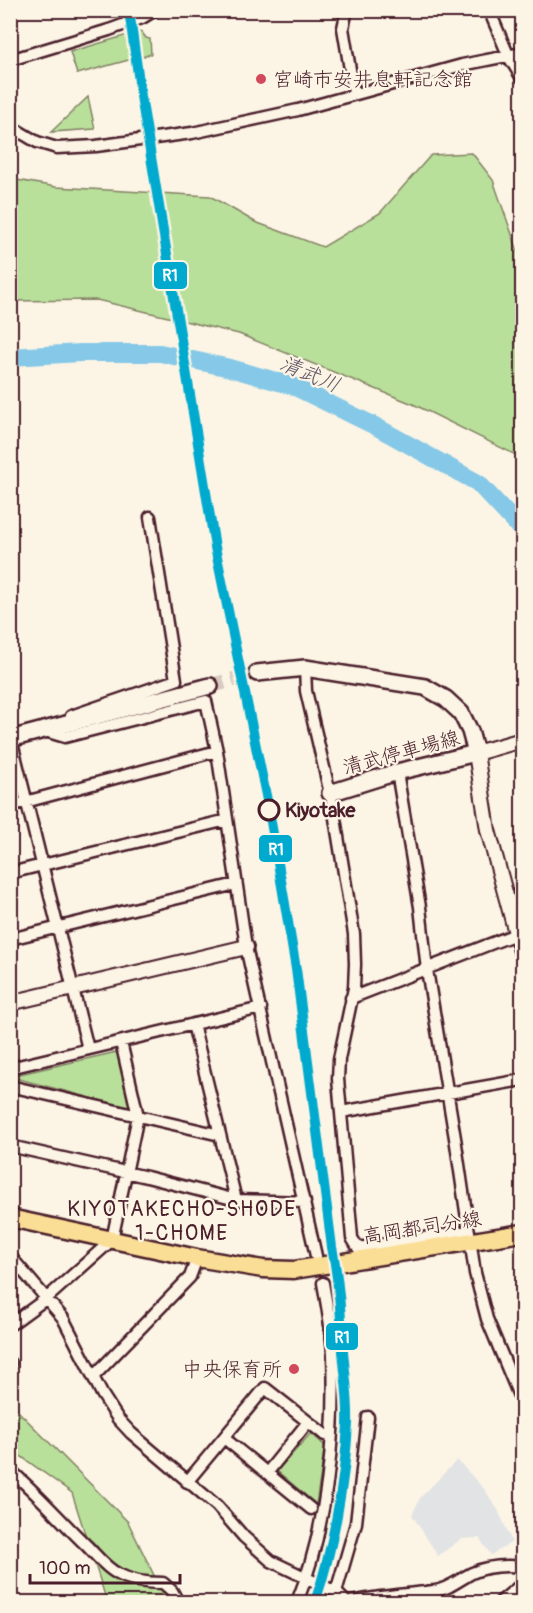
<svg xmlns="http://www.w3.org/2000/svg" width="533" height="1613" font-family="Pangolin,'Klee One',sans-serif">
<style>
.built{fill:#e1e3e5}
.green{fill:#b9e09b;stroke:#828063;stroke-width:1.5}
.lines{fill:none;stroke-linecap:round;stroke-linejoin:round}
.river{stroke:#86c8e7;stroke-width:18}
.secondary-tunnel{stroke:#d8cac0;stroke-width:15;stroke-dasharray:15 8;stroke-linecap:butt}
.minor-casing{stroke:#4a1f2b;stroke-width:15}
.tertiary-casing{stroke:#4a1f2b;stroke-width:18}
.secondary-casing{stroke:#4a1f2b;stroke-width:20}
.primary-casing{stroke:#4a1f2b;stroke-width:21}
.minor{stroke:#fcf5e5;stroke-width:10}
.tertiary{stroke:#fcf5e5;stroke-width:14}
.secondary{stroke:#fcf5e5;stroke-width:15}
.primary{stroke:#fbde96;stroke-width:16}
.rail-1-casing{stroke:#fcf5e5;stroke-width:15}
.rail-1{stroke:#00a9ce;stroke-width:10}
.poi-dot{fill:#d1495b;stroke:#fcf5e5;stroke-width:2}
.stop-dot{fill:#fcf5e5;stroke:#4a1f2b;stroke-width:3}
.labels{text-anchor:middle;stroke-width:4.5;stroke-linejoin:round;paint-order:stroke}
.poi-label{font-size:20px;fill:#4a1f2b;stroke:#fcf5e5;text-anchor:start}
.street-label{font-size:20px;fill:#4a1f2b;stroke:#fcf5e5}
.stop-label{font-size:20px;font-weight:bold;fill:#4a1f2b;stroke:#fcf5e5;text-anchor:start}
.water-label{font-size:21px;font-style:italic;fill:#5c5263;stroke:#fcf5e5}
.neighbourhood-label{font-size:21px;letter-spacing:1.5px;fill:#4a1f2b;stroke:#fcf5e5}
.line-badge{stroke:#fcf5e5;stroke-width:2}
.badge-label{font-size:16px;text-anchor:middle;font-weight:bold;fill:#fff}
</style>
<rect width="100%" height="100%" fill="#fcf5e5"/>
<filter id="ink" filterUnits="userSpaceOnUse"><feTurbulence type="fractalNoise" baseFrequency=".0167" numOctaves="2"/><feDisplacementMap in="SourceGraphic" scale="12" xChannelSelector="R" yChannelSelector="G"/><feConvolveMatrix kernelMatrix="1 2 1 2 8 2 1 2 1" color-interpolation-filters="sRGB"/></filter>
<g filter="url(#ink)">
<path class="built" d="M457,1460L485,1490L498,1510L512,1542L491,1555L479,1538L461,1539L438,1556L412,1515L420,1498Z"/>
<path class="green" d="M141,31L146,38L150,39L151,54L77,74L70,52Z
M88,97L95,129L51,132Z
M472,153L493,180L522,263V458L413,404L239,334L97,300L11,301V179L56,187L210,196L255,222L323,247L380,213L431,155Z
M117,1052L130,1108L11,1077V1076Z
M10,1403L128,1522L167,1602H107L72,1493L11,1449Z
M311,1433L325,1446L316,1504L277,1471Z"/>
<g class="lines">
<path class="river" d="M10,357L81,353H160L230,368L293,386L375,426L478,483L522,530"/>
<path class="secondary-tunnel" d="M210,686L257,673"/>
<g class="minor-casing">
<path id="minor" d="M347,10L343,28L354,93
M489,10L509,57L522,78
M10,60L109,30L142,18L155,10
M10,126L37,142L57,148L96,146L192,133L298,110L462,65L522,53
M305,668L306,691L333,806L354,934L355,964L354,988L339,1059L338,1079L352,1238L358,1248L469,1231
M71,716L176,680L150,517
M45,731L65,737L206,701L217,751L246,947L316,1256
M11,739L88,1049
M397,772L420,907L427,970L456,1144L475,1273L487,1319L522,1403
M10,806L217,751
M10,873L227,820
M10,939L236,884
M351,998L521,932
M193,1024L236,1200
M10,1068L261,1008
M10,1086L220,1135
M341,1112L522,1080
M10,1146L147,1177L236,1200L305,1202
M10,1256L63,1318L102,1394L118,1419L131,1433L217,1506L244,1537L271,1561L336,1592L346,1602
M10,1325L47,1298L112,1240L138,1116L121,1042
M10,1363V1364
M94,1376L190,1277L197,1258
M224,1438L311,1509
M10,1470C37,1493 61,1521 87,1546C96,1555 106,1568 118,1574C131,1581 149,1583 163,1583L172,1591L178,1602
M267,1473L308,1422
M187,1482L265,1388L325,1435
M336,1592L356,1523L368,1417
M297,1602C327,1528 336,1435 333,1355C332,1331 327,1306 323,1283
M351,1602C379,1596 407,1594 435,1591C449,1589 460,1579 472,1573C488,1566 505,1565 522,1567
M500,1602L522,1584"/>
</g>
<g class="tertiary-casing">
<path id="tertiary" d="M522,740L476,753L488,830L522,955
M10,1003L246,947"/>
</g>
<g class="secondary-casing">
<path id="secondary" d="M257,673L305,668L425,687L446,699L461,713L470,731L476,753L397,772L330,793
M10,739L210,686"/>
</g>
<g class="primary-casing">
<path id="primary" d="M10,1218L197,1258L263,1269L294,1270L522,1233"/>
</g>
<use href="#minor" class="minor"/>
<use href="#tertiary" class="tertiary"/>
<use href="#secondary" class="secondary"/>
<use href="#primary" class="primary"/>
<g class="rail-1-casing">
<path id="rail-1" d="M129,10L141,96L215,547L269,810L296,969L332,1247C339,1282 341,1316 343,1351C345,1375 349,1400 348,1424C345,1480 333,1550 315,1602"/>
</g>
<use href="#rail-1" class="rail-1"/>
</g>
</g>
<g class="poi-dot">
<circle cx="261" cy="79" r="6"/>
<circle cx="294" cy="1369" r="6"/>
</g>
<circle class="stop-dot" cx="269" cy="810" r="10"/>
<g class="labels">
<g class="poi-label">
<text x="273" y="86">宮崎市安井息軒記念館</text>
<text x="282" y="1376" text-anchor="end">中央保育所</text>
</g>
<g class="street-label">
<text transform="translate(401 752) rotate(-15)" y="7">清武停車場線</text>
<text transform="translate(422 1227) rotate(-9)" y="7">高岡都司分線</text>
</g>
<g class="stop-label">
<text x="285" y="817">Kiyotake</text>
</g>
<g class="water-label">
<text transform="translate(310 374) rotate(23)" y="7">清武川</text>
</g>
<g class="neighbourhood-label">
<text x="182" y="1216">KIYOTAKECHO-SHODE<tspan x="182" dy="24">1-CHOME</tspan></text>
</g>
</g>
<g class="line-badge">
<rect x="153" y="261" width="35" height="29" rx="6" fill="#00a9ce"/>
<rect x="258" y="834" width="35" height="29" rx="6" fill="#00a9ce"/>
<rect x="325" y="1322" width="34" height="29" rx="6" fill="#00a9ce"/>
</g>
<g class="badge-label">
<text x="170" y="281">R1</text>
<text x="276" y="855">R1</text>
<text x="342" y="1343">R1</text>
</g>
<rect width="533" height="1613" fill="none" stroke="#fcf5e5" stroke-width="36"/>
<rect x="18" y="18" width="497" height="1577" fill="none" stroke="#4a1f2b" stroke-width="2" filter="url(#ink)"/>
<path d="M30 1574v9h150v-9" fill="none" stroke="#4a1f2b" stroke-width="3"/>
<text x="39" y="1574" font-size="18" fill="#4a1f2b" stroke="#fcf5e5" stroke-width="4.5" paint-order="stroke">100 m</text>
</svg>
